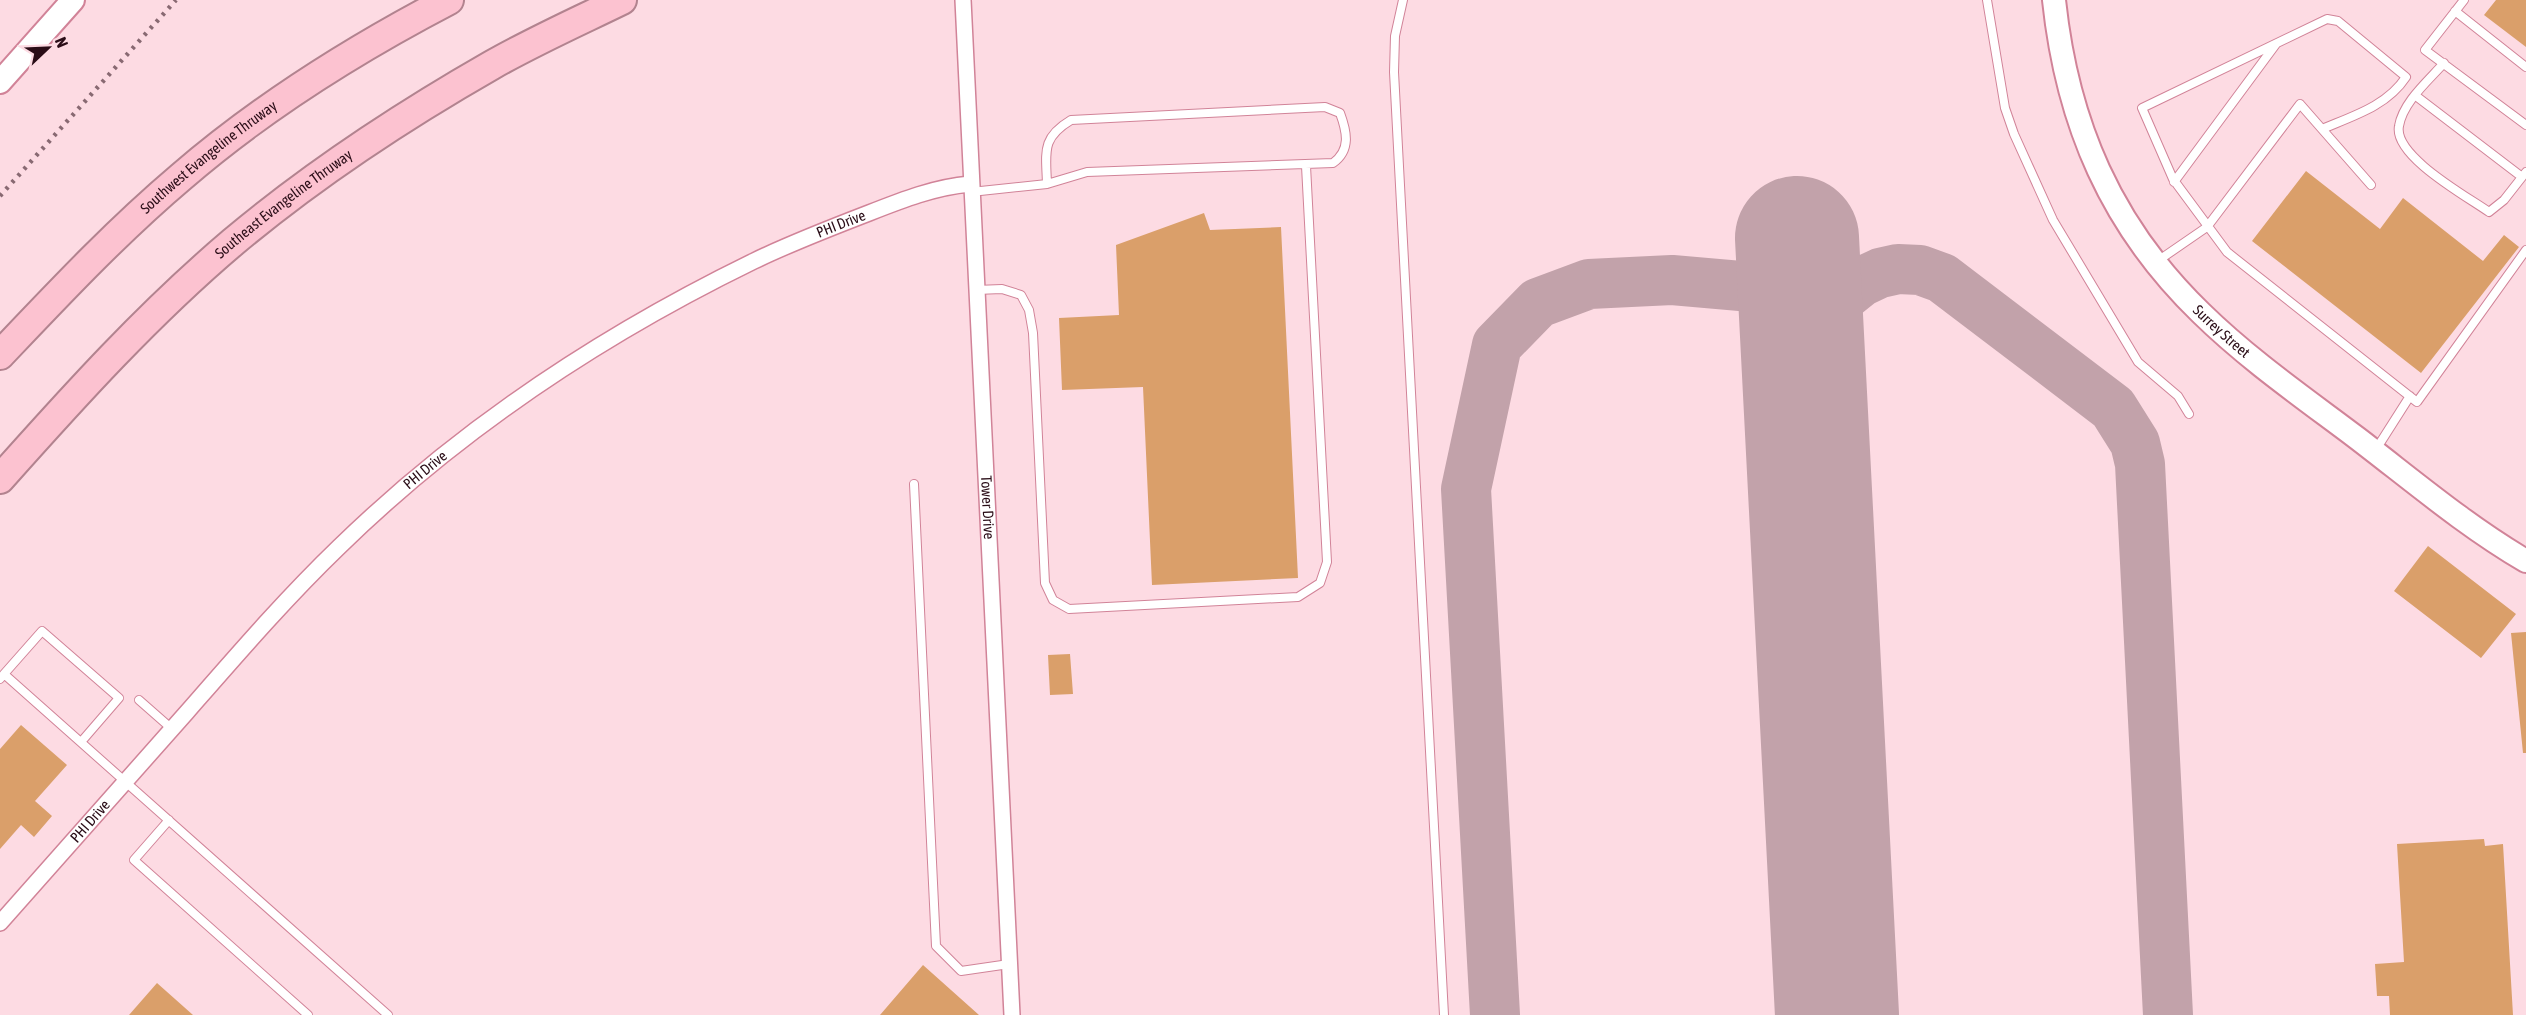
<svg xmlns="http://www.w3.org/2000/svg" width="2526" height="1015" font-family="'Asap Condensed',sans-serif">
<style>
.lines{fill:none;stroke-linecap:round;stroke-linejoin:round}
.taxiway{stroke:#c2a2aa;stroke-width:50}
.runway{stroke:#c2a2aa;stroke-width:124}
.building{fill:#da9f6a}
.lane-casing{stroke:#d18398;stroke-width:10}
.street-casing{stroke:#d18398;stroke-width:18}
.secondary-casing{stroke:#d18398;stroke-width:26}
.highway-casing{stroke:#b2838f;stroke-width:32}
.lane{stroke:#fff;stroke-width:8}
.street{stroke:#fff;stroke-width:15}
.secondary{stroke:#fff;stroke-width:22}
.highway{stroke:#fcc2d0;stroke-width:28}
.rail{stroke:#886972;stroke-width:4.5;stroke-dasharray:3 6;stroke-linecap:butt}
.labels{text-anchor:middle;stroke-width:6;stroke-linejoin:round;paint-order:stroke}
.street-label{font-size:15px;fill:#2a0d17;stroke:#fddbe3}
</style>
<rect width="100%" height="100%" fill="#fddbe3"/>
<g class="lines">
<path class="taxiway" d="M1495,1015L1466,489L1497,345L1538,303L1589,284L1672,280L1752,287L1801,330L1861,282L1880,273L1898,269L1920,270L1942,278L2113,408L2135,443L2140,464L2168,1015"/>
<path class="runway" d="M1797,238L1837,1015"/>
</g>
<path class="building" d="M2496,0H2526V47L2484,15Z
M2306,171L2380,229L2403,198L2483,261L2504,235L2519,247L2421,373L2252,241Z
M1204,213L1210,230L1281,227L1298,578L1152,585L1143,387L1062,390L1059,318L1119,315L1116,245Z
M2428,546L2516,614L2481,658L2394,591Z
M2526,632V753H2523L2511,633Z
M1070,654L1073,694L1050,695L1048,655Z
M21,725L67,765L35,801L52,816L34,837L21,825L0,849V749Z
M2484,839L2485,846L2503,844L2513,1015H2390L2389,996H2377L2375,964L2404,962L2397,844Z
M923,965L979,1015H880Z
M157,983L193,1015H129Z"/>
<g class="lines">
<g class="lane-casing">
<path id="lane" d="M1403,0L1395,36L1394,72L1444,1015
M1987,0L2005,108L2014,134L2053,220L2138,362L2178,396L2189,414
M2464,0L2425,50L2526,125
M2455,11L2526,67
M2444,63C2428,81 2403,102 2399,126C2393,156 2468,197 2489,212L2504,200L2526,172
M2416,96L2522,177
M2322,129C2353,116 2387,106 2406,77L2338,21L2327,19L2142,108L2173,179L2227,252L2417,402L2526,250
M2174,182L2276,44
M971,192L1047,184L1087,172L1333,163C1351,150 1347,132 1340,113L1325,107L1071,120C1041,138 1046,152 1047,184
M2159,260L2207,227L2300,104L2371,185
M976,290L1002,289L1021,295L1029,310L1033,333L1045,583L1053,600L1069,609L1298,597L1320,583L1327,562L1306,166
M2375,451L2410,396
M914,484L936,946L961,971L1009,964
M4,674L42,631L119,698L81,742
M0,679L4,674L388,1015
M139,700L172,729
M169,820L134,860L308,1015"/>
</g>
<g class="street-casing">
<g id="street">
<path id="s1" d="M963,0L1012,1015"/>
<path id="s2" d="M0,923C62,853 124,783 187,712C236,656 285,599 339,547C460,429 602,335 754,261C791,243 830,228 869,213C902,200 935,187 970,184"/>
</g>
</g>
<g class="secondary-casing">
<g id="secondary">
<path id="s3" d="M2054,0C2067,123 2111,226 2201,313C2249,360 2304,398 2357,438C2412,480 2466,526 2526,561"/>
<path d="M0,82L73,0"/>
</g>
</g>
<g class="highway-casing">
<g id="highway">
<path id="s4" d="M0,355C58,294 116,232 181,177C262,107 355,49 449,0"/>
<path id="s5" d="M0,479C74,396 148,314 233,242C313,175 401,117 492,65C534,41 579,21 622,0"/>
</g>
</g>
<use href="#lane" class="lane"/>
<use href="#street" class="street"/>
<use href="#secondary" class="secondary"/>
<use href="#highway" class="highway"/>
<path class="rail" d="M0,196L176,0"/>
</g>
<g class="labels">
<g class="street-label">
<text dy="5" stroke="none"><textPath href="#s4" startOffset="288">Southwest Evangeline Thruway</textPath></text>
<text dy="5" stroke="none"><textPath href="#s5" startOffset="396">Southeast Evangeline Thruway</textPath></text>
<text dy="5" stroke="none"><textPath href="#s2" startOffset="1107">PHI Drive</textPath></text>
<text dy="5" stroke="none"><textPath href="#s3" startOffset="381">Surrey Street</textPath></text>
<text dy="5" stroke="none"><textPath href="#s2" startOffset="622">PHI Drive</textPath></text>
<text dy="5" stroke="none"><textPath href="#s1" startOffset="508">Tower Drive</textPath></text>
<text dy="5" stroke="none"><textPath href="#s2" startOffset="136">PHI Drive</textPath></text>
</g>
</g>
<g transform="translate(48 48) rotate(67)" stroke="#fddbe3" stroke-width="4.5" paint-order="stroke">
<path d="M0-4.5L10 22L0 15L-10 22Z" fill="#2a0d17"/>
<text y="-9" font-size="16" font-weight="bold" text-anchor="middle" fill="#2a0d17">N</text>
</g>
</svg>
